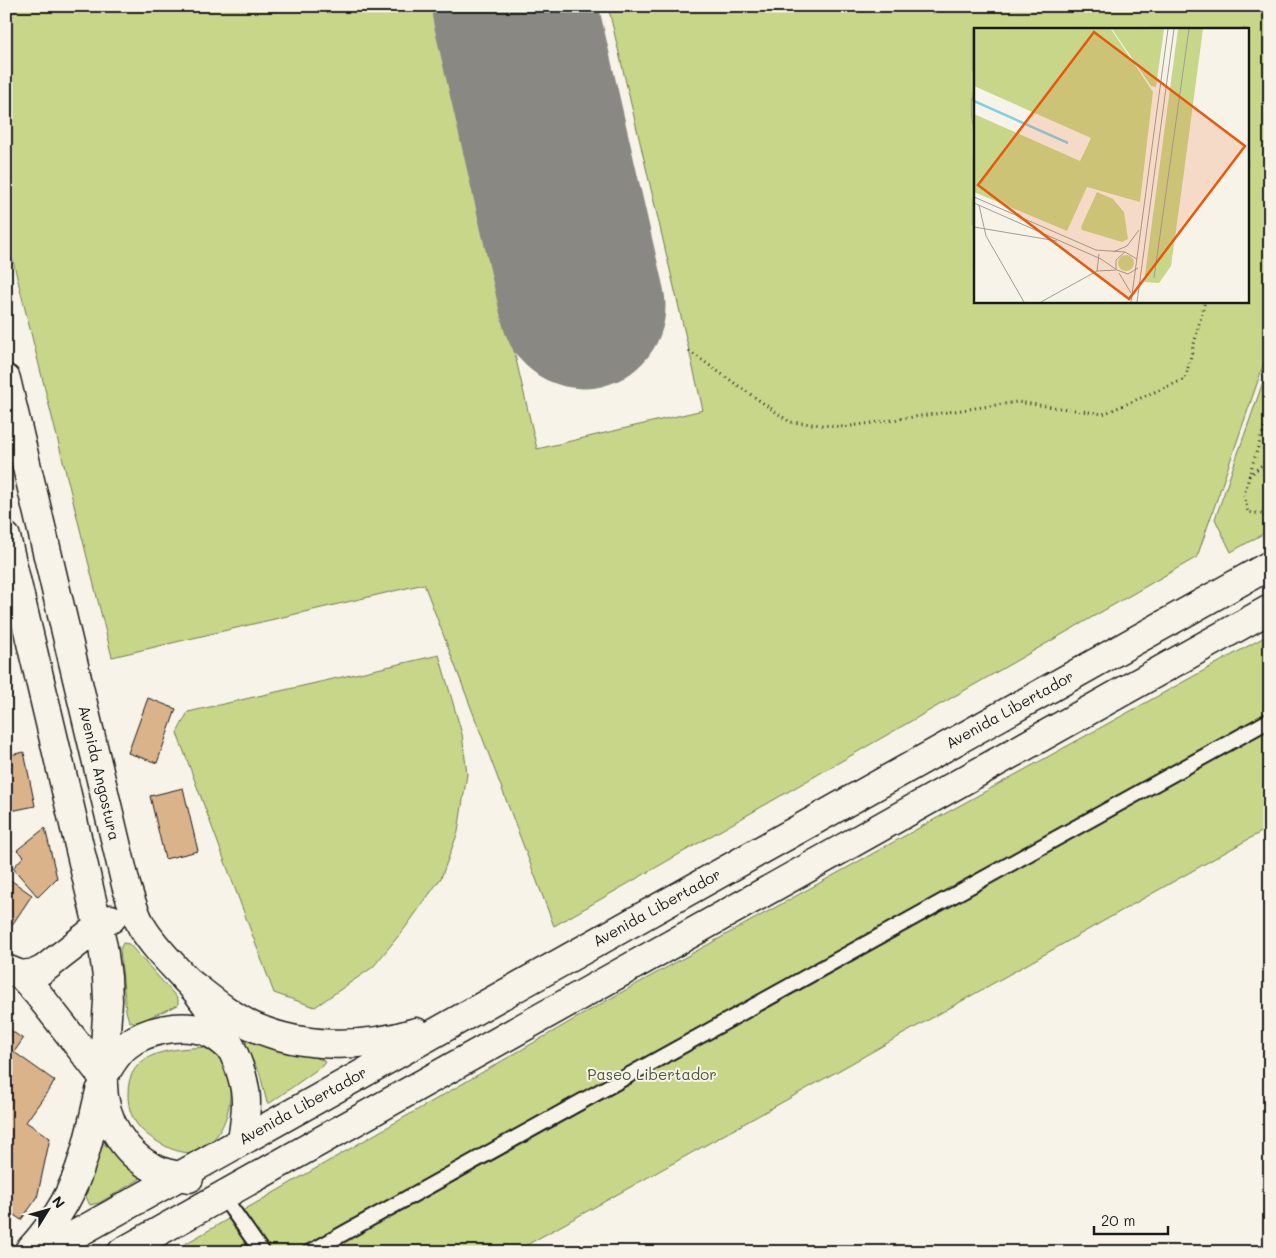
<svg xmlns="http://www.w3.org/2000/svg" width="1276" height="1258" font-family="Mali,sans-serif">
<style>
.green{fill:#c8d68a;stroke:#727953;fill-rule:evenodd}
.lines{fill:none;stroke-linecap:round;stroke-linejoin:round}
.runway{stroke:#8a8882;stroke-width:165}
.building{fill:#dab38b;stroke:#1c1c1c}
.lane-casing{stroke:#1c1c1c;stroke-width:18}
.street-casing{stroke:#1c1c1c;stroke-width:31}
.primary-casing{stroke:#1c1c1c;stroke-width:31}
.path{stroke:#1c1c1c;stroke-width:3;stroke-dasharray:1 4;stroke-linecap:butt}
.lane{stroke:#f7f3e8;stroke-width:14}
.street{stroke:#f7f3e8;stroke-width:28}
.primary{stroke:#f7f3e8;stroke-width:28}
.labels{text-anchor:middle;stroke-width:4;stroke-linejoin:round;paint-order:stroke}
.street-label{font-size:15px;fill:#1c1c1c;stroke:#f7f3e8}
.park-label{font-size:15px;fill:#50543d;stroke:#f7f3e8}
.inset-river{fill:none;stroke:#84d1e2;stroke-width:2.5}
.inset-road{fill:none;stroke:#9f9d96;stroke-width:1}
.view{fill:#e8590c;fill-opacity:0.15;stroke:#e8590c;stroke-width:2.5}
.inset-edge{fill:none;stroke:#1c1c1c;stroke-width:2.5}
</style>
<rect width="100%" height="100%" fill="#f7f3e8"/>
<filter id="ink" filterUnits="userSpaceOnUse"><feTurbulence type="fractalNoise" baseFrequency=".02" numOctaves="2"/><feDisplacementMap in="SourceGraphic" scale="10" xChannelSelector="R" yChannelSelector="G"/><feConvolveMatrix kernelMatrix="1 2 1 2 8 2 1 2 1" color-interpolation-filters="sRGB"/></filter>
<g filter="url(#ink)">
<path class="green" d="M6,6H433L537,449L703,410L608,6H1270V346L1197,557L554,926L424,584L112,657L6,233ZM975,29H1247V301H975Z
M1270,362V530L1231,552L1215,519Z
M1270,634V827L806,1089L514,1252H171L606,1001Z
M439,655L462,734L467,774L458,832L441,878L405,928L373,967L315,1007L274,993L177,733L188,712Z
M123,943L129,944L172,992L178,999V1005L136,1023L129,1021L126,1011L120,949Z
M247,1040L317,1058L323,1060L325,1062L322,1066L270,1103H267L260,1074L245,1046Z
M208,1047C212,1049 218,1051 221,1055C226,1063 229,1075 230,1084C232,1110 222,1144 193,1152C178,1156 152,1140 142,1130C132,1120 128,1108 128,1095C127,1049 174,1049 208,1047Z
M103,1143L140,1175V1179L99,1203L90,1205L86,1197L87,1193L98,1151Z"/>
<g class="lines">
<path class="runway" d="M514,6L583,306"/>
</g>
<path class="building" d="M148,698L176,709L157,763L128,753Z
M24,752L35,806L6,812V756Z
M183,788L198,851L165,859L150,796Z
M45,828L57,878L38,897L13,868L24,856L17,850Z
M6,846L13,850L6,861Z
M9,879L32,895L8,931L6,930V883Z
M6,1027L23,1039L14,1052L55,1081L26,1122L50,1138L37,1198L21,1220L6,1209Z"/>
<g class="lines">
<g class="lane-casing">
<path id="lane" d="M222,1195L262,1252
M310,1252L1270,720"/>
</g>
<g class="street-casing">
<path id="street" d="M6,379L126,885C130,899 135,914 142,927C157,952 179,970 197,992C218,1019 246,1067 246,1102C246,1115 244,1128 242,1140
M6,537L103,947L107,977L108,1001L103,1077
M6,969L21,975L38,994L103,1077
M21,975L36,973L44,969L103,923L111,919
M103,1077C110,1066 116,1054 126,1046C145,1030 181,1023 205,1031C215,1035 223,1041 231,1049"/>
</g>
<g class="primary-casing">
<path id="primary" d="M185,979C207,996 229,1015 254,1027C304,1049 366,1048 416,1032
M103,1077C101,1118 125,1160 166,1173C173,1175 181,1176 189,1178
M28,1252C42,1237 55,1220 65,1202C84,1168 91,1128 100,1091
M44,1252L1270,565
M122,1252L1270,609"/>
</g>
<path class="path" d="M689,351L790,422L844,427L1017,402L1103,414L1185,379L1205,301
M1270,409L1252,466L1244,495L1248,512L1262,514L1270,510
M1249,476L1270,458"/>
<use href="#lane" class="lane"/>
<use href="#street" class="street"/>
<use href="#primary" class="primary"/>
</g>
</g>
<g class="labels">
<g class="street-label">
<text transform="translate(1010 710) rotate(-29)" y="5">Avenida Libertador</text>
<text transform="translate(99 773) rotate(77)" y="5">Avenida Angostura</text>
<text transform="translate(657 908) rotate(-29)" y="5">Avenida Libertador</text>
<text transform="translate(303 1106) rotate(-29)" y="5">Avenida Libertador</text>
</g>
<g class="park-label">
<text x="652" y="1080">Paseo Libertador</text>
</g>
</g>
<g transform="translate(974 28)">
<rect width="275" height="275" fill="#f7f3e8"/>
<path d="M0,1H137L179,64L166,174L113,159L93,203L0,164V86L106,133L117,110L0,58ZM138,1H190L182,59L177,58ZM204,1H229L208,159L197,238L185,255L170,254ZM123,164L139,171L150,184L154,211L148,214L108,202L107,199ZM144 235a8 8 0 1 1 16 0a8 8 0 1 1-16 0Z" fill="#c8d68a"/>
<path class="inset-river" d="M0,73L94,115"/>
<path class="inset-road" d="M0,169L122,222L151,224L163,231M0,175L127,231L143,242M5,177L12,208L50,274M0,199L83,213M139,224L153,218L165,202M142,241V232L151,224M143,242L154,246L164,240M123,243L125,226M145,245L157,265M180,250L215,1M67,274L123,243L142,242M157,274L194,1M163,274L200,1"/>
<path class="view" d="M120,4L271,118L155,271L4,157Z"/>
<rect width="275" height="275" class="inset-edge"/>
</g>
<rect width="1276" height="1258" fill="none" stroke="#f7f3e8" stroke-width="25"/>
<rect x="12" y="12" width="1251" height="1233" fill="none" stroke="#1c1c1c" stroke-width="2" filter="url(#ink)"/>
<g transform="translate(48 1210) rotate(53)" stroke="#f7f3e8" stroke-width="4" paint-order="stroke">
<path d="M0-4L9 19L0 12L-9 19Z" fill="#1c1c1c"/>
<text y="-8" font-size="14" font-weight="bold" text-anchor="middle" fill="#1c1c1c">N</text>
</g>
<path d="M1094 1226v8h74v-8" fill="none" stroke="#1c1c1c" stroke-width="2.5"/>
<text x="1101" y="1226" font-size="15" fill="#1c1c1c" stroke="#f7f3e8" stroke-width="4" paint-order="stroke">20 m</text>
</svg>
